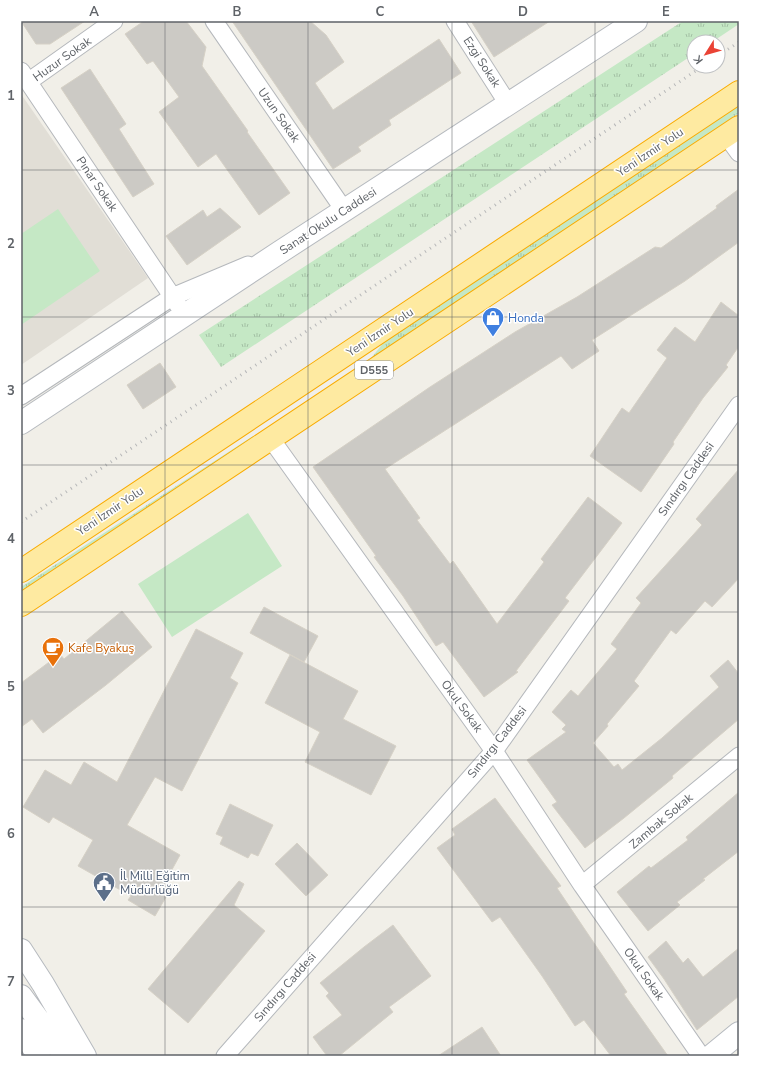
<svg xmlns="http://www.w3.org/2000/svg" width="760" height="1077" font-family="'Nunito Sans',sans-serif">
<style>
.education{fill:#e1ded6}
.grass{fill:url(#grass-tufts)}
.park{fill:#c5e8c5}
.building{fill:#cccac5;stroke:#d6d1c6}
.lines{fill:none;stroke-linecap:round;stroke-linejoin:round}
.minor-casing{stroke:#b5b8bc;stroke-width:19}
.secondary-casing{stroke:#b6babf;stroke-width:24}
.trunk-casing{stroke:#f9ab00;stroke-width:24}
.minor{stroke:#fff;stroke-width:17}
.secondary{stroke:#fff;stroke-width:22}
.trunk{stroke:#feeaa1;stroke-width:22}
.rail{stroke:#b6b7b8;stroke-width:3;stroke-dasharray:1 5;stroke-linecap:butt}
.grid{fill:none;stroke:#5f6368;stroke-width:1;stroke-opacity:0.55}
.labels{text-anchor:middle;stroke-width:3;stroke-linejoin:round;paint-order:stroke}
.shield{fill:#fff;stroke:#8f9295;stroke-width:1}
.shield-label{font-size:11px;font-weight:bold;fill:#5f6368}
.street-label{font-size:12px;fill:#5f6368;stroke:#fff}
.shop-label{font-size:12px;fill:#366cbe;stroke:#fff;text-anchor:start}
.food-label{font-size:12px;fill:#c56008;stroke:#fff;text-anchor:start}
.service-label{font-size:12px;fill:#4e5e75;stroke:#fff;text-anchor:start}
.neatline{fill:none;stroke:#5f6368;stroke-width:1.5}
.grid-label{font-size:13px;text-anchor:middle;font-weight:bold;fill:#5f6368}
</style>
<defs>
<pattern id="grass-tufts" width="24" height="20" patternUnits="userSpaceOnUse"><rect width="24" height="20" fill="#c5e8c5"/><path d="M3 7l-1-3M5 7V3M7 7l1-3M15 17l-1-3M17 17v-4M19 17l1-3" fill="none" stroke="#a3c0a4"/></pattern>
</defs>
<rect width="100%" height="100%" fill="#f1efe8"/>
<path class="education" d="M21,94L148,278L21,365Z"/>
<path class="grass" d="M683,21H739V24L712,42H694V54L221,367L199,335Z
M739,106V113L368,362L384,342Z
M253,436L257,442L21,596V587Z"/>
<path class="park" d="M58,209L100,271L21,325V234Z
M248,513L282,566L172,637L138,584Z"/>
<path class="building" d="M21,21H85L50,44H36Z
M144,21H186L206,47L202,66L248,131L247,132L290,193L259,215L216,154L198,167L159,112L179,97L153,61L147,64L125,34Z
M232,21H310L326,35L344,62L315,83L333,110L439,39L461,73L389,120L391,125L358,147L361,151L333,169Z
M471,21H550L494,57Z
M90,69L126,124L119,129L154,184L133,197L61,88Z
M739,189V242L685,281L592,340L599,351L572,369L561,356L385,469L420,518L417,520L450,564L453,561L497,624L544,562L541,559L588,497L622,523L565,598L569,601L516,671L518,672L484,697L443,642L436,646L403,596L374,557L376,556L313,467L430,387L515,332L577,297L655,247L661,248L717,208L716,206Z
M220,208L241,227L187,265L166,236L203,210L207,217Z
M721,302L739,316V346L726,365L728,367L703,398L673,442L674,444L641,492L590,456L622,408L629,413L667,358L657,350L675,327L695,342Z
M160,363L176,387L143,409L127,385Z
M739,469V578L712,607L705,601L676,634L671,630L634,681L639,686L607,724L608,726L593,743L614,767L618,764L622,770L662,738L719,687L710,676L728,660L739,674V719L672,776L673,778L624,818L585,848L552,805L557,802L527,760L566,732L562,729L566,725L552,712L571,690L578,696L617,649L611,644L641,603L636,598L702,525L696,519Z
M264,607L318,636L304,662L250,633Z
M122,611L152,647L106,685L43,733L32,719L21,727V683L60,654L64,659Z
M196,629L243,653L230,678L238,683L182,791L155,777L127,825L180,855L163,886L170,890L155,916L128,900L131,896L78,866L93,840L53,817L49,823L23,807L45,770L71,785L84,762L117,782Z
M290,655L358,691L343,719L396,746L371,795L305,762L320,732L265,703Z
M739,792V851L703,879L705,880L677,902L680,905L648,931L617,892L649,866L651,868L688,840L686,837Z
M495,798L561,886L557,888L627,992L624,994L668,1056H611L584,1020L575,1026L542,976L500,917L492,922L437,848L455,835L452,829Z
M230,804L273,825L258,856L251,853L248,858L220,844L223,837L216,834Z
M297,843L328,875L306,896L275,864Z
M239,881L244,884L234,905L265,931L188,1023L148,989Z
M393,925L431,976L389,1007L393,1012L339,1056H327L313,1037L342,1015L326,996L329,993L320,983L364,947Z
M666,941L683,963L688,958L703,977L739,948V996L697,1030L664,979L648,957Z
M482,1027L501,1056H438Z"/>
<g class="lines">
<g class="minor-casing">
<path id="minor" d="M214,21L344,210
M455,21L508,104
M21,71L178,305
M28,82L114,21
M726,135L739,153
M21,396L172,297L248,265
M271,439L494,751L582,885L701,1056
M582,885L739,756
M225,1056L494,751L739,405"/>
</g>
<g class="secondary-casing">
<path id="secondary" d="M21,423L280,252L636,21
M21,950L43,984L85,1056
M21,996L65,1056
M21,1030L39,1056
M711,1056L739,1033"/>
</g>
<g class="trunk-casing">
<path id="trunk" d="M21,571L739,92
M21,605L739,127"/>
</g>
<use href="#minor" class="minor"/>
<use href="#secondary" class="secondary"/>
<use href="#trunk" class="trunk"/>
<path class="rail" d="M718,56L739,42
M21,522L703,66"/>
</g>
<path class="grid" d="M165,21V1056M308,21V1056M452,21V1056M595,21V1056M21,170H739M21,317H739M21,465H739M21,612H739M21,760H739M21,907H739"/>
<defs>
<g id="shop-pin" transform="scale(1.15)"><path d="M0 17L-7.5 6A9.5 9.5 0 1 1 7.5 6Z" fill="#3f7fe0" stroke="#fff"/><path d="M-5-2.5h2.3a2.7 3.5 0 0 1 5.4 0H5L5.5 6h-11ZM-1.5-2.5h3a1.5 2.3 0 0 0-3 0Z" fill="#fff"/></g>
<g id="cafe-pin" transform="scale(1.15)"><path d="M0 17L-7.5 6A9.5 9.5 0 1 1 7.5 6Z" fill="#e8710a" stroke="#fff"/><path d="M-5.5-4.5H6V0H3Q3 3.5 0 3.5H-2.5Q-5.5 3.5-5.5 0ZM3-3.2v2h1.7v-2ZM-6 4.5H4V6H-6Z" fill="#fff"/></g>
<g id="civic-pin" transform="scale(1.15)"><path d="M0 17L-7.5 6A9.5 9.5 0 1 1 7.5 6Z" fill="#5c6f8a" stroke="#fff"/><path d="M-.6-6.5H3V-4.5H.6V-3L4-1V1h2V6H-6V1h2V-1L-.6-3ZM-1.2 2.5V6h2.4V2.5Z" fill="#fff"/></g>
</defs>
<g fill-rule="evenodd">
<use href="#shop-pin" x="493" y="318"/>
<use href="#cafe-pin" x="53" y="648"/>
<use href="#civic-pin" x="104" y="883"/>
</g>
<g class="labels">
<rect class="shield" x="355" y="361" width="38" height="18" rx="3"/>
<g class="shield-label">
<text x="374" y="374">D555</text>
</g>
<g class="street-label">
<text transform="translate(62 59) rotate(-35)" y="4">Huzur Sokak</text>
<text transform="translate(482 62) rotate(57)" y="4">Ezgi Sokak</text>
<text transform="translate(279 115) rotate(55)" y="4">Uzun Sokak</text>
<text transform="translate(650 152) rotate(-34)" y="4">Yeni İzmir Yolu</text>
<text transform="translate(97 184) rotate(56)" y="4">Pınar Sokak</text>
<text transform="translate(328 221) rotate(-33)" y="4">Sanat Okulu Caddesi</text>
<text transform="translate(380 332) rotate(-34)" y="4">Yeni İzmir Yolu</text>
<text transform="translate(686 479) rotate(-55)" y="4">Sındırgı Caddesi</text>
<text transform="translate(110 511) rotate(-34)" y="4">Yeni İzmir Yolu</text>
<text transform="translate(462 706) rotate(54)" y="4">Okul Sokak</text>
<text transform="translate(497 742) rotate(-52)" y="4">Sındırgı Caddesi</text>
<text transform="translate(661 821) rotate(-40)" y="4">Zambak Sokak</text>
<text transform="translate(644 974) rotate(55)" y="4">Okul Sokak</text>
<text transform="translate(285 987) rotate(-49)" y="4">Sındırgı Caddesi</text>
</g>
<g class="shop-label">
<text x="508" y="322">Honda</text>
</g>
<g class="food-label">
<text x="68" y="652">Kafe Byakuş</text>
</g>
<g class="service-label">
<text x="120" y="880">İl Milli Eğitim<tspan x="120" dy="14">Müdürlüğü</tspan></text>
</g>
</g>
<rect width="760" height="1077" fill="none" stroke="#ffffff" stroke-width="44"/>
<g transform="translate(706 54) rotate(233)"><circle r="19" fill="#ffffff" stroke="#bfc1c3"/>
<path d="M0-3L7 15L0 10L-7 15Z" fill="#ea4335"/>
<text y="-6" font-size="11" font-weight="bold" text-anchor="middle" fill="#5f6368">K</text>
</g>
<rect x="22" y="22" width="716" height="1033" class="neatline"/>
<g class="grid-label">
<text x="94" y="16">A</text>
<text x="237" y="16">B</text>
<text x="380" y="16">C</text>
<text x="523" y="16">D</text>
<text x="666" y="16">E</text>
<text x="11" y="100">1</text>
<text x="11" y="248">2</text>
<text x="11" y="395">3</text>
<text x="11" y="543">4</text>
<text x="11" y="691">5</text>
<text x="11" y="838">6</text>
<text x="11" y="986">7</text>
</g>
</svg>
